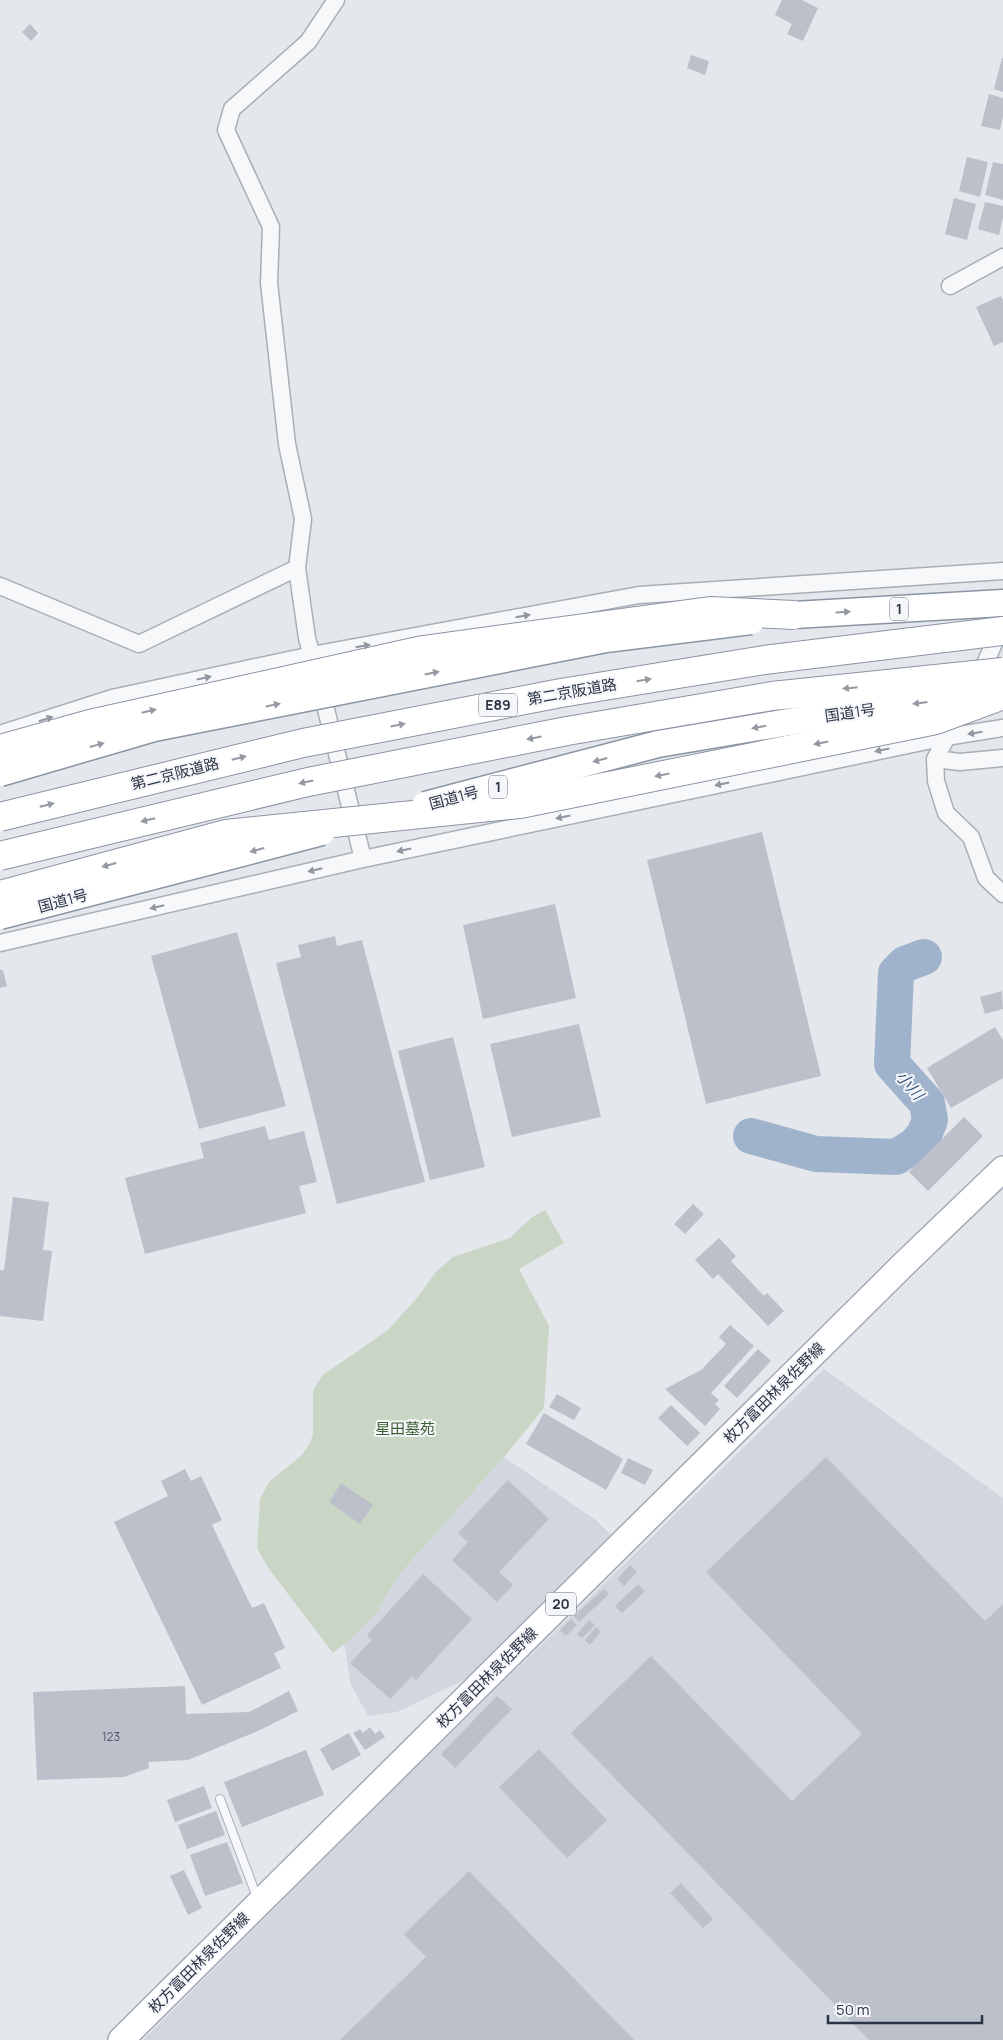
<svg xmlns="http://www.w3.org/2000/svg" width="1003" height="2040" font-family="Manrope,'Noto Sans JP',sans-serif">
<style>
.built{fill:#d2d6de}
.green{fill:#c9d6c5}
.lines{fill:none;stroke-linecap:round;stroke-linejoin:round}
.river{stroke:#9fb4cc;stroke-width:36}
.building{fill:#bbc0ca}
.service-casing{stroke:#a9aeb7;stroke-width:10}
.minor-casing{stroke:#a9aeb7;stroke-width:19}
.primary-casing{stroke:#a3abb8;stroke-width:28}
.trunk-casing{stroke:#8b94a3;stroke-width:29}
.service{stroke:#f7f8fa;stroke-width:8}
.minor{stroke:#f7f8fa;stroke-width:16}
.primary{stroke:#fff;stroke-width:25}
.trunk{stroke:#fff;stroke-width:26}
.trunk-bridge-casing{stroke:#8b94a3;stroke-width:29;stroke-linecap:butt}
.motorway-bridge-casing{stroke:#8b94a3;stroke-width:30;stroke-linecap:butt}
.trunk-bridge{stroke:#fff;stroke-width:26}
.motorway-bridge{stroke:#fff;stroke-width:28}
.oneway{fill:#959aa2}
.oneway2{fill:#9196a0}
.labels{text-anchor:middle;stroke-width:4;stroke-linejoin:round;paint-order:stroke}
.number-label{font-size:12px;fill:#4f5766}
.shield{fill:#f4f6f9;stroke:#676e7b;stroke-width:1}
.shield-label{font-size:14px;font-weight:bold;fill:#2b3445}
.street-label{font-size:15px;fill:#2b3445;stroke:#f4f6f9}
.park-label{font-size:15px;fill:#3f6138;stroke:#f4f6f9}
.water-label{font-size:16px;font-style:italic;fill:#34527a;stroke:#f4f6f9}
</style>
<rect width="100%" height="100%" fill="#e4e7ec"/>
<path class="built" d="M824,1369L1003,1498V2040H143L404,1779Z
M504,1457L596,1520L611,1535L468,1678L397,1712L368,1716L351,1685L344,1643L367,1624L378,1611L396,1578Z"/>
<path class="green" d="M545,1210L564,1243L519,1269L549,1326L544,1408L504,1457L396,1578L378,1611L367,1624L333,1653L269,1569L257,1548L260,1499L269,1482L302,1455L310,1443L313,1434V1390L323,1375L388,1330L417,1298L436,1272L453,1257L510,1238L532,1217Z"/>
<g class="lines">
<path class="river" d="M751,1136L816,1154L896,1157L914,1146L924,1135L930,1120L927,1103L892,1064L896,973L905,964L924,957"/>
</g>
<path class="building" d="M782,0H802L818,8L803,41L787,34L792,24L775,15Z
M30,24L38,33L31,41L22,32Z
M691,55L709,61L705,75L687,68Z
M1002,58H1003V92L994,89Z
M989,94L1003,98V116L1000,130L981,126Z
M967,157L988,162L980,197L959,191Z
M993,162L1003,164V200L985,195Z
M954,198L976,204L967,240L945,234Z
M985,202L1003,206V217L999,235L978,229Z
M1001,296L1003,300V342L994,346L976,307Z
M762,832L821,1076L706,1104L647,860Z
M555,904L576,998L483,1019L463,925Z
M237,932L286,1106L199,1129L151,956Z
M335,936L337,946L362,940L425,1182L337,1204L276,963L301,957L298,945Z
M0,970H3L7,986L0,988Z
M1002,991L1003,1009L985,1014L980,997Z
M579,1024L601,1117L512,1137L490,1044Z
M995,1027L1003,1040V1078L951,1108L927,1068Z
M453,1037L485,1167L430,1180L398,1051Z
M964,1117L983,1136L928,1191L909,1172Z
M265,1126L269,1140L304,1131L317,1182L299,1186L306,1213L145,1254L125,1178L204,1158L200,1143Z
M13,1197L49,1202L43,1250L52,1251L43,1321L0,1316V1270H4Z
M693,1204L704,1214L685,1234L674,1224Z
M719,1238L736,1256L731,1261L764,1296L767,1293L784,1311L768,1326L718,1274L713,1279L695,1260Z
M730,1325L754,1346L711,1393L719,1400L715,1404L720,1409L705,1426L665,1389L701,1370L726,1344L719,1337Z
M758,1349L771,1361L737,1398L724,1386Z
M557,1394L581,1408L574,1420L549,1407Z
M671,1405L700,1433L687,1446L658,1418Z
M544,1413L623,1459L606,1490L526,1444Z
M826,1457L985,1621L1003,1604V2040H869L571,1733L651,1656L792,1801L862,1734L706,1572Z
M628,1458L653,1470L645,1485L621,1473Z
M185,1469L191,1481L201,1476L222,1520L212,1525L252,1608L264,1603L285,1648L274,1653L281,1668L202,1705L114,1522L168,1496L161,1481Z
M508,1480L549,1519L499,1572L513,1585L497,1602L452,1560L468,1542L458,1533Z
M341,1483L373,1505L360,1524L329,1502Z
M630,1565L637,1572L624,1586L617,1579Z
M423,1574L472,1619L416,1680L412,1676L390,1699L350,1663L372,1640L367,1635Z
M638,1584L645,1591L622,1613L615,1606Z
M604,1589L609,1594L579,1622L574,1616Z
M571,1619L577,1625L566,1636L560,1630Z
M589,1620L595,1625L582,1638L577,1634Z
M596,1627L601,1631L590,1645L585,1640Z
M185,1686L186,1714L249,1712L289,1691L298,1711L258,1731L188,1760L148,1762L149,1768L124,1777L37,1780L33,1692Z
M497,1696L512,1709L455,1768L441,1754Z
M370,1727L375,1734L380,1730L385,1737L365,1750L353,1733L360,1729L363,1733Z
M349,1733L361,1755L332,1771L320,1749Z
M539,1749L607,1820L567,1858L499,1787Z
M306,1750L324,1795L242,1827L224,1782Z
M204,1786L212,1808L175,1822L167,1800Z
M216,1811L225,1835L187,1849L178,1825Z
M227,1842L243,1883L205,1896L190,1855Z
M184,1870L202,1908L188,1915L170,1876Z
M469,1871L634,2040H340L426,1957L404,1934Z
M681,1883L713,1919L703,1928L670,1893Z"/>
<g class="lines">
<g class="service-casing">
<path id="service" d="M220,1799L258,1900"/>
</g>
<g class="minor-casing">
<path id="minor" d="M336,0L308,42L232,109L226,130L271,227L269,283L287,444L303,519L297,568L307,638L320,685L363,859
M950,286L1003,257
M0,586L139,644L297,568
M978,680L1001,627
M951,730L935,759L936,781L946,813L971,837L986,878L1003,894
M0,734L112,698L312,655L639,595L1003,571
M935,759L960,762L1003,758
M0,943L363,859L946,737L1003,728"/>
</g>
<g class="primary-casing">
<path id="primary" d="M121,2040L905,1263L1003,1169"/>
</g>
<g class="trunk-casing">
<path id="trunk" d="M794,615L1003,603"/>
</g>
<use href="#service" class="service"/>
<use href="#minor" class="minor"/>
<use href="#primary" class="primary"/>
<use href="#trunk" class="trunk"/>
<g class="trunk-bridge-casing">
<path id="trunk-bridge" d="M0,773L154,728L606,639L751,621
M425,805L658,744L854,711L987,695
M0,916L322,832"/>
</g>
<g class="motorway-bridge-casing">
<path id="motorway-bridge" d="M0,749L90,724L423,650L710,611L794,615
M0,817L303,743L561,693L764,660L1003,631
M0,856L308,782L567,731L772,696L1003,672
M0,895L226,834L520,804L936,720L1003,695"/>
</g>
<use href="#trunk-bridge" class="trunk-bridge"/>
<use href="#motorway-bridge" class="motorway-bridge"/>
</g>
<defs><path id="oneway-solid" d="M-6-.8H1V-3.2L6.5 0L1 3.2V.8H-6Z" transform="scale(1.25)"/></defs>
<g class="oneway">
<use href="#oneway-solid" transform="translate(843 612) rotate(-3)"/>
<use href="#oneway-solid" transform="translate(432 673) rotate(-11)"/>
<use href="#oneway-solid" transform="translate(644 680) rotate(-9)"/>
<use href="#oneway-solid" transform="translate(850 688) rotate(174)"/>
<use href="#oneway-solid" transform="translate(920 703) rotate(173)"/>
<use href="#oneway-solid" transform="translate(273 705) rotate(-11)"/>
<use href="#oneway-solid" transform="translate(149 711) rotate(-13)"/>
<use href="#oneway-solid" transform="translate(398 725) rotate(-11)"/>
<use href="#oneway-solid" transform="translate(759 727) rotate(170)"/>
<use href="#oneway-solid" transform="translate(534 738) rotate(169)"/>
<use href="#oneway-solid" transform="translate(821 743) rotate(169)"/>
<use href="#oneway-solid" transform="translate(97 745) rotate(-16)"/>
<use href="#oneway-solid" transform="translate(239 758) rotate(-14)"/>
<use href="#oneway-solid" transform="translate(600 760) rotate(165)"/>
<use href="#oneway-solid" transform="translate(662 775) rotate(169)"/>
<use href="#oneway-solid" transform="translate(306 782) rotate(168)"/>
<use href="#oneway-solid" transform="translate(47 805) rotate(-14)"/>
<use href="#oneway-solid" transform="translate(148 820) rotate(167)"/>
<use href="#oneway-solid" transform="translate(257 850) rotate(165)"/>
<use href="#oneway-solid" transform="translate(109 865) rotate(165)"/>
</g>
<g class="oneway2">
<use href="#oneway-solid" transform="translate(523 616) rotate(-10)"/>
<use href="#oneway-solid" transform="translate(363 646) rotate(-10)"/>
<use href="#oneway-solid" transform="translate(204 678) rotate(-12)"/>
<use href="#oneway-solid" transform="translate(46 719) rotate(-18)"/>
<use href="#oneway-solid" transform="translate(975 733) rotate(171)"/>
<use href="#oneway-solid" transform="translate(882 750) rotate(168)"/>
<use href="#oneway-solid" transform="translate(722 784) rotate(168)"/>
<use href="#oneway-solid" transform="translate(563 817) rotate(168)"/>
<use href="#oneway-solid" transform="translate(404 850) rotate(168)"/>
<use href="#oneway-solid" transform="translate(315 870) rotate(167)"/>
<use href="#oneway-solid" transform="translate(157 907) rotate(167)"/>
</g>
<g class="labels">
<g class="number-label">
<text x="111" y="1741">123</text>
</g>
<g class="shield">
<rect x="890" y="597.5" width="18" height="23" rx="4"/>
<rect x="479" y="693.5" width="38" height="23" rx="4"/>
<rect x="489" y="775.5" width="18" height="23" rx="4"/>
<rect x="546" y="1592.5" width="30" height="23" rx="4"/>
</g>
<g class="shield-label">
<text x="899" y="614">1</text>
<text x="498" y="710">E89</text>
<text x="498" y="792">1</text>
<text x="561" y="1609">20</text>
</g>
<g class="street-label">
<text transform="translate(572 692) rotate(-10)" y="5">第二京阪道路</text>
<text transform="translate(850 713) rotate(-8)" y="5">国道1号</text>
<text transform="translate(175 774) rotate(-14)" y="5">第二京阪道路</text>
<text transform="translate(454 798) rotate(-15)" y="5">国道1号</text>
<text transform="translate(63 901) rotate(-15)" y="5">国道1号</text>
<text transform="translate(774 1393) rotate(-45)" y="5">枚方富田林泉佐野線</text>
<text transform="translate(487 1678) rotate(-45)" y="5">枚方富田林泉佐野線</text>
<text transform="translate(199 1963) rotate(-45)" y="5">枚方富田林泉佐野線</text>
</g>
<g class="park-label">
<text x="405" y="1434">星田墓苑</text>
</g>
<g class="water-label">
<text transform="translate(910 1085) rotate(49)" y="6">小川</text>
</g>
</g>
<path d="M828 2015v8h154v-8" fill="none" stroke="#2b3445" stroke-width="2.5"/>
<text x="836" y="2015" font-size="15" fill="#2b3445" stroke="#f4f6f9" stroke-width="4" paint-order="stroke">50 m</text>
</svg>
